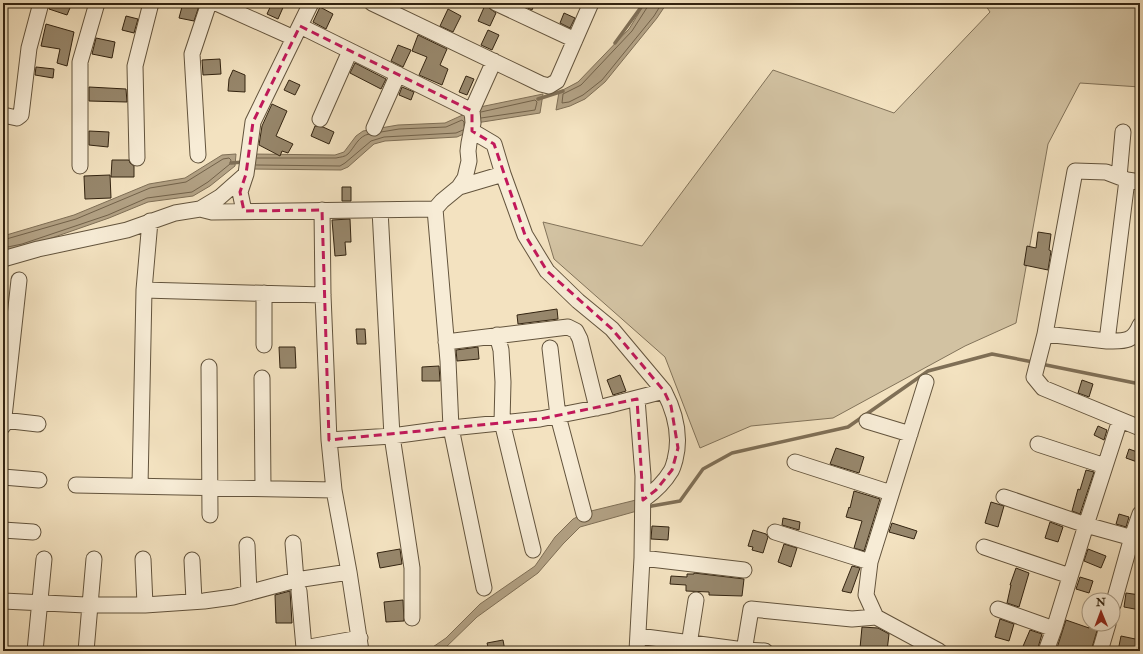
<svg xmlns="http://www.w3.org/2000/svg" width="1143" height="654" font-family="'IM FELL Double Pica',serif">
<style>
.green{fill:#d2c2a2;stroke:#82735a}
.water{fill:#b2a184;stroke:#7f6f56}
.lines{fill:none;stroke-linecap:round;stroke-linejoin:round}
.shore{stroke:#72624a;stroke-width:1}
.stream{stroke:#7f6f56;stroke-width:3.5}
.building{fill:#97876c;stroke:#332411}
.minor-casing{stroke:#63543d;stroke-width:17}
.minor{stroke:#f7ecd6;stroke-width:15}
.marked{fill:none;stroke:#c2185b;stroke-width:3;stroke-dasharray:8 5;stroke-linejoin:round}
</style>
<rect width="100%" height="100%" fill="#f3e2c0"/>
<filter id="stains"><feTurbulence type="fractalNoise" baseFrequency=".005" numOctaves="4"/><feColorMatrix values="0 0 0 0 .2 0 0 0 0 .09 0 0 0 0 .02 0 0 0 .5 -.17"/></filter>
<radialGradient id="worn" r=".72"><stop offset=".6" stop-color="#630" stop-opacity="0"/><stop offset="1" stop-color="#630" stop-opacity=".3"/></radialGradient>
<path class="green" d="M984,3H1140V87L1080,83L1048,144L1016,323L965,346L833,418L751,426L700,448L665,357L554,259L543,222L642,246L773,70L894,113L990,12Z"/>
<path class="water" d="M645,3H667L657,18L605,82L585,99L570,106L556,110L559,92L578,82L629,29Z
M543,94L540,113L476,123L475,108Z
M467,113L468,132L457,137L385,141L374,144L348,167L341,170L249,169L251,154L335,155L344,152L356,136L363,131L398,125L445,123Z
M236,154L235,166L210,186L193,196L148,202L109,218L23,248L3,252V236L74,215L149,184L185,178L222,155Z
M636,500L637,511L580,527L563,544L538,573L477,617L443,650L427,651L446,638L480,604L535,566L555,537L573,519L587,512Z"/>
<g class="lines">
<path class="shore" d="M648,3V6L632,31L581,85L563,94L562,103L569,102L583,95L602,80L654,16L662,3
M481,112L535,100L537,102L535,110L481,118
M381,132L399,129L446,127L462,120L464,122V126
M257,158H336C340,157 345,157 348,154C355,147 358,136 369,134
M256,165L340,166L345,163L371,141L384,137L456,133L463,130
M3,240L76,219L150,188L186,182L223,159L229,158L231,160L230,164L208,182L192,192L147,198L108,215L22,244L3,248"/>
<path class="stream" d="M615,43L644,3
M538,99L563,91
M231,163L244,162
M1041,364L1140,384
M646,507L680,501L703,469L732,453L848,427L928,371L992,354L1033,362"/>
</g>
<path class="building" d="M50,3H72L67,15L49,9Z
M183,3H189L199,6L194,21L179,18Z
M272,3H285L278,19L267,14Z
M486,3H487L489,8L496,13L490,26L478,21Z
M517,3H535L532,10Z
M320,7L333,14L326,29L313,22Z
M448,9L461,16L453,32L440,26Z
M564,13L575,18L570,28L560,23Z
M126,16L138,19L134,33L122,30Z
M46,24L74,32L67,66L57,63L60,49L41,46Z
M488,30L499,35L492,50L481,45Z
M418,35L447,49L440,65L448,69L442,85L419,75L427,57L412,51Z
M96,38L115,42L112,58L92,54Z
M398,45L411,50L403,67L391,61Z
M220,59L221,74L203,75L202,60Z
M355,63L386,79L381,89L350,73Z
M36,67L54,69L53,78L35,75Z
M233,70L245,75V92L228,91L229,79Z
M466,76L474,79L467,95L459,92Z
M289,80L300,85L295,95L284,90Z
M89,87L126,89L127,102L89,101Z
M402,87L414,92L411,100L399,95Z
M272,104L287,111L276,136L293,144L288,153L282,151L280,156L259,145L262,126Z
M315,126L323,127L334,132L329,144L311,136Z
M89,131L109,132L108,147L89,145Z
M112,160H129L130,163L134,166V177H111Z
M110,175L111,198L85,199L84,176Z
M342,187H351V201H342Z
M350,219L351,242H345L346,255L335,256L332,220Z
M1038,232L1051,234L1049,250L1051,251L1048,270L1024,265L1027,246L1036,248Z
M557,309L558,319L518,324L517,315Z
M356,329H365L366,344H357Z
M279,347H295L296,368H280Z
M478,347L479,359L457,361L456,350Z
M439,366L440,381H422V367Z
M620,375L626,391L613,395L607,380Z
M1082,380L1093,384L1089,397L1078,393Z
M1098,426L1107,430L1104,440L1094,435Z
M836,448L864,457L859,473L830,464Z
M1129,449L1140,453V463L1126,458Z
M1086,470L1094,472L1080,514L1072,511L1078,489L1080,490Z
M854,491L880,499L864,551L854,548L862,521L846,517L849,507L850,508Z
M991,502L1004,506L998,527L985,523Z
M1119,514L1129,517L1126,527L1116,524Z
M783,518L800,522L799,530L782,525Z
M1050,522L1063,527L1058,542L1045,538Z
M892,523L917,531L914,539L889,532Z
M652,526L669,527L668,540L651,539Z
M753,530L766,534L768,537L763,553L752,550L753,547L748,546Z
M784,544L797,548L791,567L778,562Z
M400,549L402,564L380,568L377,553Z
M1088,549L1106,556L1101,568L1084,561Z
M852,566L860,568L851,593L842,591Z
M1016,568L1029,573L1019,607L1007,603L1011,585H1010Z
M694,573L744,579L742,596L709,595V592L686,591V585L670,584L671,576L687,577V574H694Z
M1080,577L1093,581L1089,593L1076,589Z
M290,591L292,623H276L275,595Z
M1126,593L1140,595V610L1124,607Z
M403,600L404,621L386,622L384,602Z
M1000,619L1014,624L1009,641L995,637Z
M1066,620L1089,628L1090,624H1099L1091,651H1056Z
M862,627L878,628L889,634L887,651L860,648Z
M1030,630L1042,634L1037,651H1021Z
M1121,636L1140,640V651H1118Z
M503,640L505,651H489L487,643Z"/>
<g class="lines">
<g class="minor-casing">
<path id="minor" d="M216,3L294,38
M372,3L541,84L549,86L557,81L591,3
M496,3L575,40
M300,26L472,111
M3,115L17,118L21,115L29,48L41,3
M320,119L350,51
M374,128L398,74
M472,131L494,144L503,174
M198,155L192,54L209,3
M137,158L135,66L151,3
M80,166V62L97,3
M1119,177L1123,132
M1140,182L1127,180L1106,172L1075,171L1045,334L1034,377L1043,388L1140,428
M459,187L503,174L525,235L547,271L578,301L612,329L664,391
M200,209L212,212L435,209
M322,210L323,295L329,440L334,490L349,572L361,651
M380,210L392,436L412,568V618
M244,211L240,192L246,174L253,122L311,3
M3,259L38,249L127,230L175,213L200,209L220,197L246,174
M144,290L323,295
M1045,334L1107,341L1127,180
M497,335L501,350L503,382L502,422L533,550
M1107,341C1123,341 1133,343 1140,325
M446,342L568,327L576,331L580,339L597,408
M264,345V293
M550,348L558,416L584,514
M209,367L210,515
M262,378L263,488
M926,382L870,562L866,595L876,617L939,651
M3,420L38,424
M867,421L910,434
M3,426L19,280
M329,440L392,436L451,428L540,419L606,406L664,391C675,412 681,437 675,460C674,463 673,468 671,471C664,483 654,492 643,500
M1038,444L1105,466
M795,462L891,493
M3,477L39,480
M76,485L334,490
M140,486L144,290L150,221
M1004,497L1086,525L1140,540
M3,530L33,532
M775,532L870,562
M293,543L296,580
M247,545L249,593
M984,547L1070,576
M642,558L744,570
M143,559L145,605
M192,560L194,601
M484,588L451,428L448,361L435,209L442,201L459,187L465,178L469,161L468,151L469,143L473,123L472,110L494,61
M299,591L304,648
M3,601L86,605H145L204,601L233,597L296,580L349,572
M1113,605L1132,537L1140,514
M998,609L1054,629
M638,636L744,650L765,651
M35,651L44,559
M86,651L94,559
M304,651V648L360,638
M637,651L642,558L643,476L637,399
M688,651L696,600
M744,651L751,609L852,619L876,617
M1046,651L1054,629L1086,525L1120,420
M1100,651L1108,624"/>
</g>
<use href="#minor" class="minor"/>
</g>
<path class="marked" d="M300,26L472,111V131L494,144L525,235L547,271L612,329L664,391L671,406L678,448L672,470L656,490L643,500L637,399L540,419L329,440L322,210L244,211L240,192L246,174L253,122Z"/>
<rect width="1143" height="654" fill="none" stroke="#f3e2c0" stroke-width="16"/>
<rect x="4" y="4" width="1135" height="646" fill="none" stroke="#332411" stroke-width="2"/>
<rect x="8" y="8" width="1127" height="638" fill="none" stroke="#332411"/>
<g transform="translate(1101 612) rotate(359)"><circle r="19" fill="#f7ecd6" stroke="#a99c87"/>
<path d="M0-3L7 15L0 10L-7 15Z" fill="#8f2418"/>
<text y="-6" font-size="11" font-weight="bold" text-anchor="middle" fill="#332411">N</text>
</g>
<rect width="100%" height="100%" filter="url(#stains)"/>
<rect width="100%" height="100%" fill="url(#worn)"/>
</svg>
